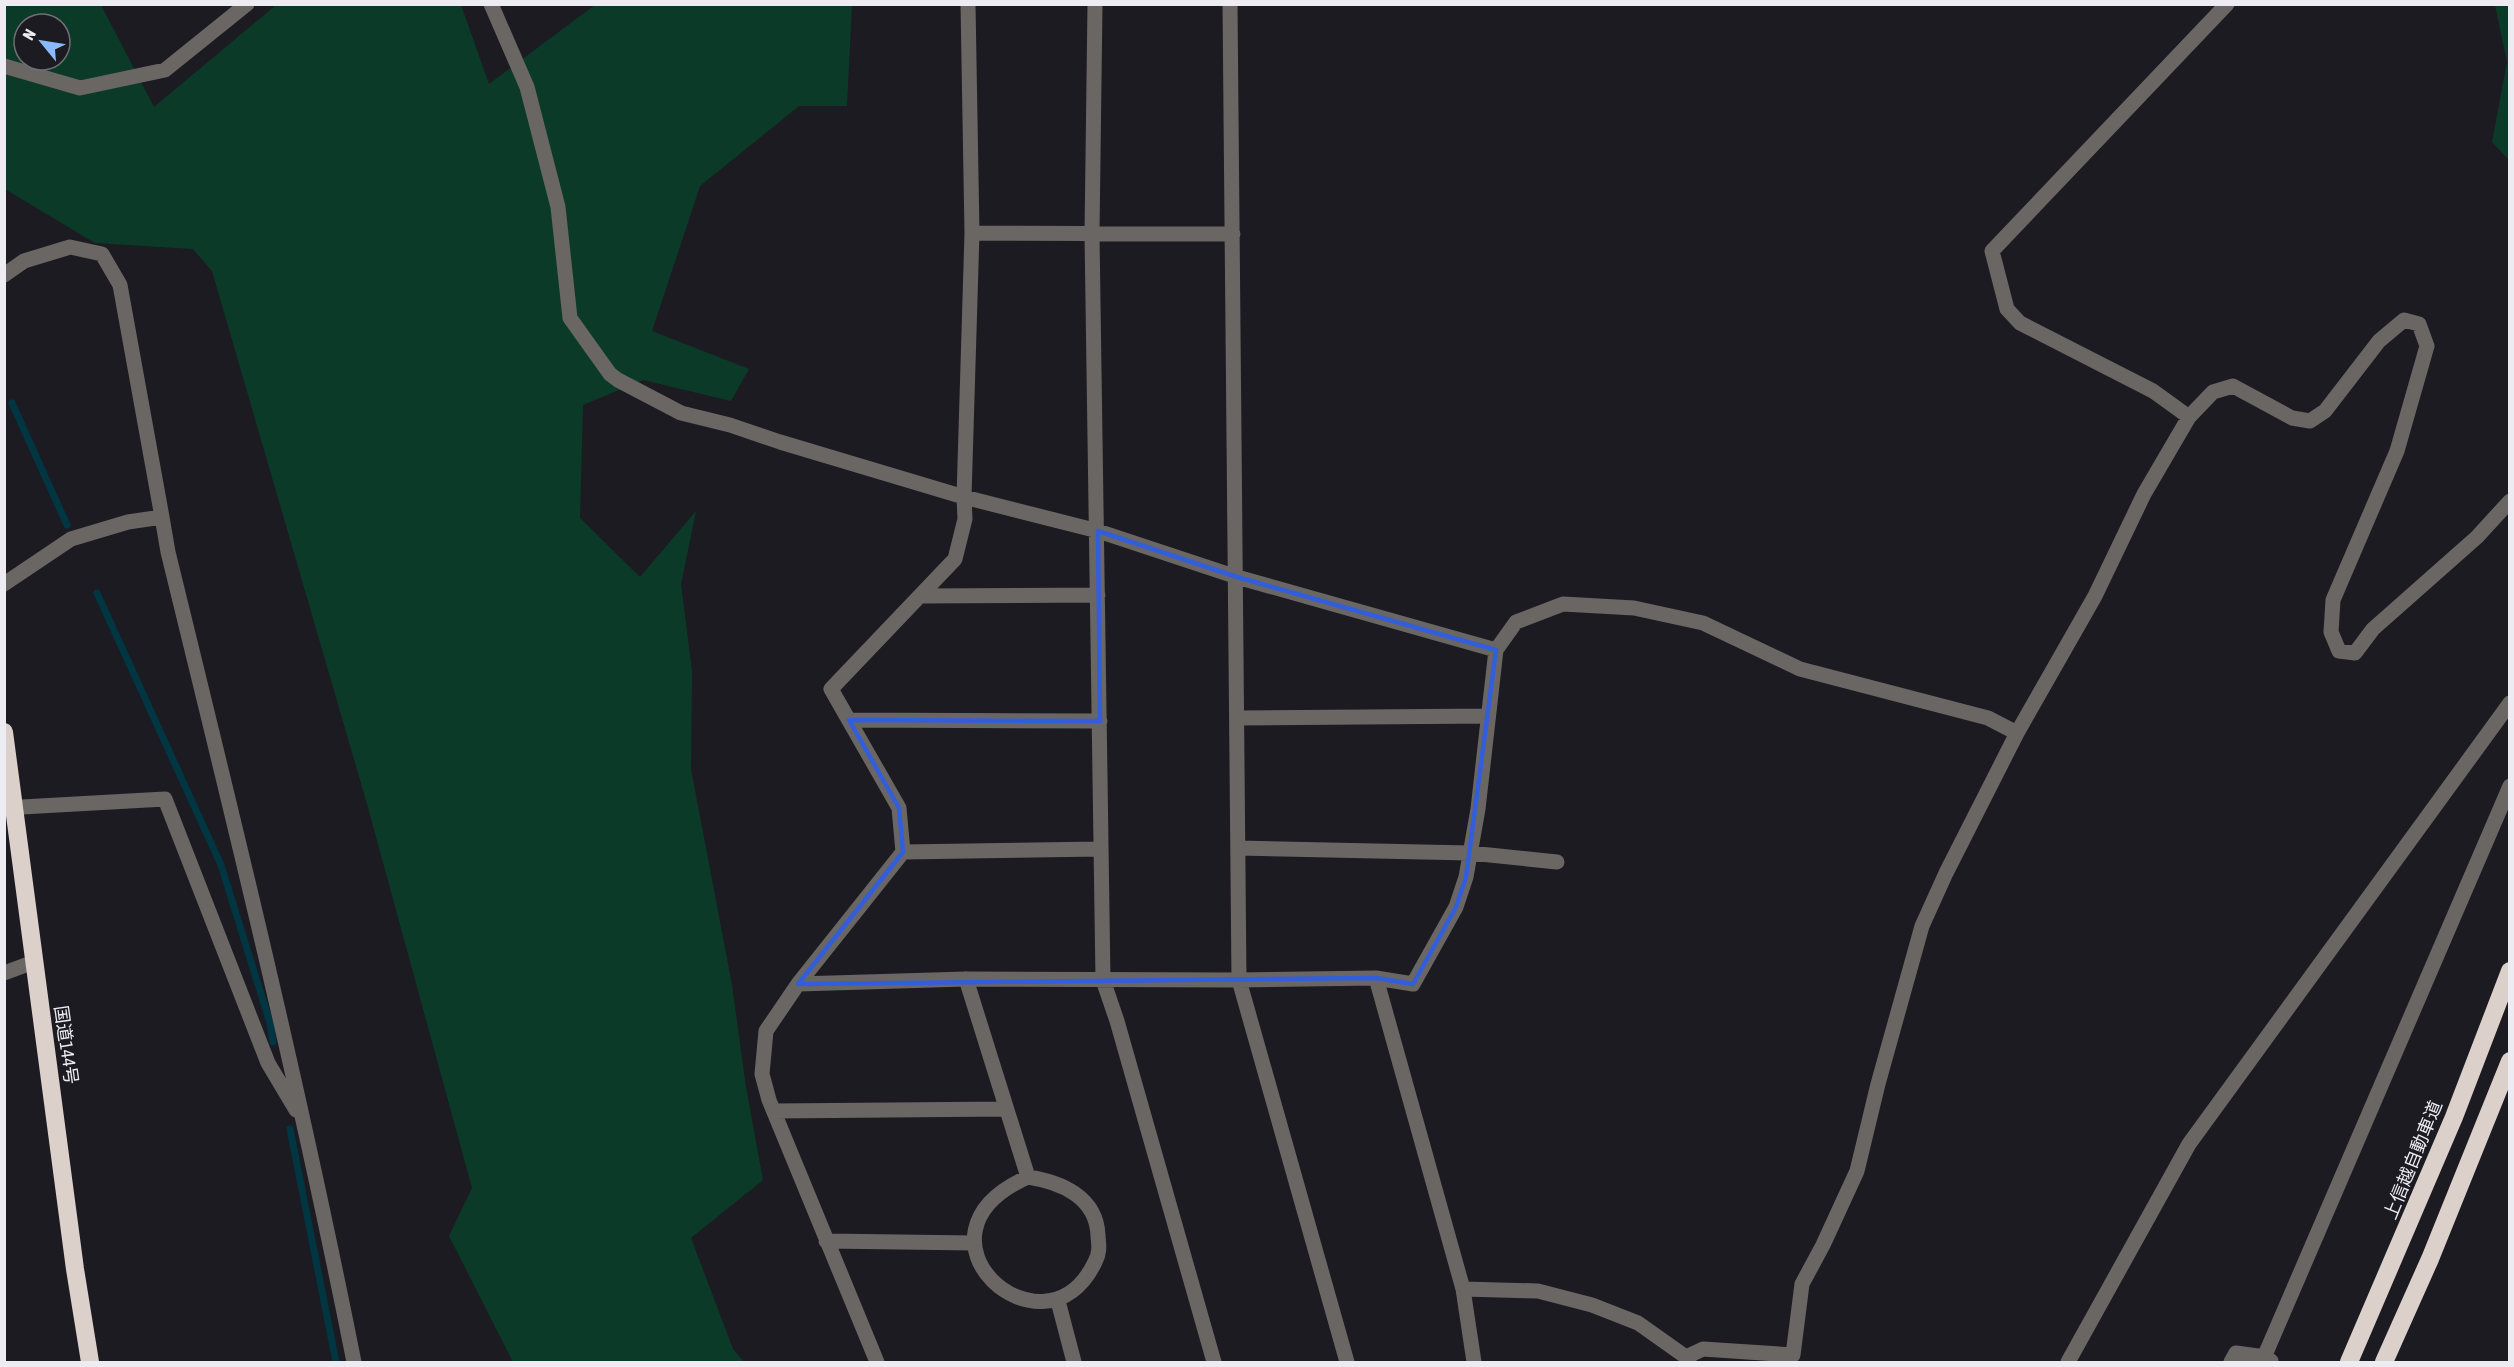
<svg xmlns="http://www.w3.org/2000/svg" width="2514" height="1367" font-family="'Asap Condensed','Noto Sans JP',sans-serif">
<style>
.green{fill:#0b3b28;fill-rule:evenodd}
.lines{fill:none;stroke-linecap:round;stroke-linejoin:round}
.stream{stroke:#003542;stroke-width:7}
.minor{stroke:#6a6663;stroke-width:15}
.highway{stroke:#dbd0ca;stroke-width:18}
.marked{fill:none;stroke:#325edb;stroke-width:4.5;stroke-linejoin:round}
.labels{text-anchor:middle;stroke-width:6;stroke-linejoin:round;paint-order:stroke}
.street-label{font-size:18px;fill:#edecf2;stroke:#1c1b22}
</style>
<rect width="100%" height="100%" fill="#1c1b22"/>
<path class="green" d="M5,5H101L154,107L276,5H461L489,84L595,5H852L847,106H799L700,186L652,331L749,369L731,401L643,380L583,405L580,518L640,577L696,511L681,584L692,671L691,769L732,985L746,1087L763,1180L691,1238L733,1349L744,1362H513L449,1236L472,1188L367,804L212,271L193,249L95,243L5,189ZM24,24H60V60H24Z
M2495,5H2509V160L2492,142L2507,62Z"/>
<g class="lines">
<path class="stream" d="M12,403L67,525
M97,593L221,865L270,1023L273,1042
M290,1129L336,1362"/>
<path class="minor" d="M491,4L527,87L558,207L570,318L610,374L618,380L681,413L730,425L780,442L964,497L1098,531L1237,577L1496,650L1478,809L1466,877L1456,907L1413,984L1376,978L1239,980L966,979L798,984
M1095,4L1092,234L1103,980L1117,1021L1214,1362
M1230,4L1239,980L1347,1362
M4,66L80,88L165,70L247,4
M972,233L1233,234
M4,275L24,261L70,247L102,254L120,285L162,517
M2189,417L2153,391L2020,323L2007,309L1992,251L2227,4
M4,584L71,539L128,522L162,517L168,552C234,821 300,1090 354,1362
M921,596L1098,595
M1496,650L1516,622L1563,604L1634,608L1703,623L1800,669L1988,718L2017,733
M1238,718L1488,716
M849,720L1100,721
M4,808L165,799L268,1063L296,1110
M1238,848L1470,853L1557,862
M903,852L1101,849
M4,973L34,962
M1376,978L1463,1289L1474,1362
M966,979L1028,1177
M774,1111L1006,1109
M1028,1177C1061,1182 1097,1197 1098,1236C1099,1246 1100,1253 1095,1262C1045,1367 895,1236 1028,1177Z
M826,1241L974,1243
M1463,1289L1538,1291L1592,1305L1638,1323L1686,1357L1689,1362
M1058,1301L1074,1362
M1686,1357L1703,1349L1793,1355L1802,1284L1823,1245L1857,1171L1878,1084L1922,926L1946,873L2017,733L2095,596L2144,494L2189,417L2213,392L2233,386L2292,418L2310,421L2325,411L2379,341L2404,320L2419,324L2427,346L2397,451L2333,600L2331,632L2339,651L2355,653L2373,629L2477,537L2510,501
M877,1362L769,1100L762,1074L766,1031L798,984L903,852L899,808L831,689L955,559L965,519L964,497L972,233L968,4
M2068,1362L2189,1144L2510,703
M2231,1362L2236,1353L2265,1357L2271,1361
M2262,1362L2510,786"/>
<path class="highway" d="M4,732L75,1269L90,1362
M2349,1362L2454,1117L2510,971
M2384,1362L2430,1259L2510,1061"/>
</g>
<path class="marked" d="M1098,531L1237,577L1496,650L1466,877L1456,907L1413,984L1376,978L798,984L903,852L899,808L849,720L1100,721Z"/>
<g class="labels">
<g class="street-label">
<text transform="translate(66 1045) rotate(82)" y="6">国道144号</text>
<text transform="translate(2413 1160) rotate(-68)" y="6">上信越自動車道</text>
</g>
</g>
<rect width="2514" height="1367" fill="none" stroke="#edecf2" stroke-width="12"/>
<g transform="translate(42 42) rotate(300)"><circle r="28" fill="#1c1b22" stroke="#706f75" stroke-width="1.5"/>
<path d="M0-4.5L10 22L0 15L-10 22Z" fill="#89bafc"/>
<text y="-9" font-size="16" font-weight="bold" text-anchor="middle" fill="#edecf2">N</text>
</g>
</svg>
